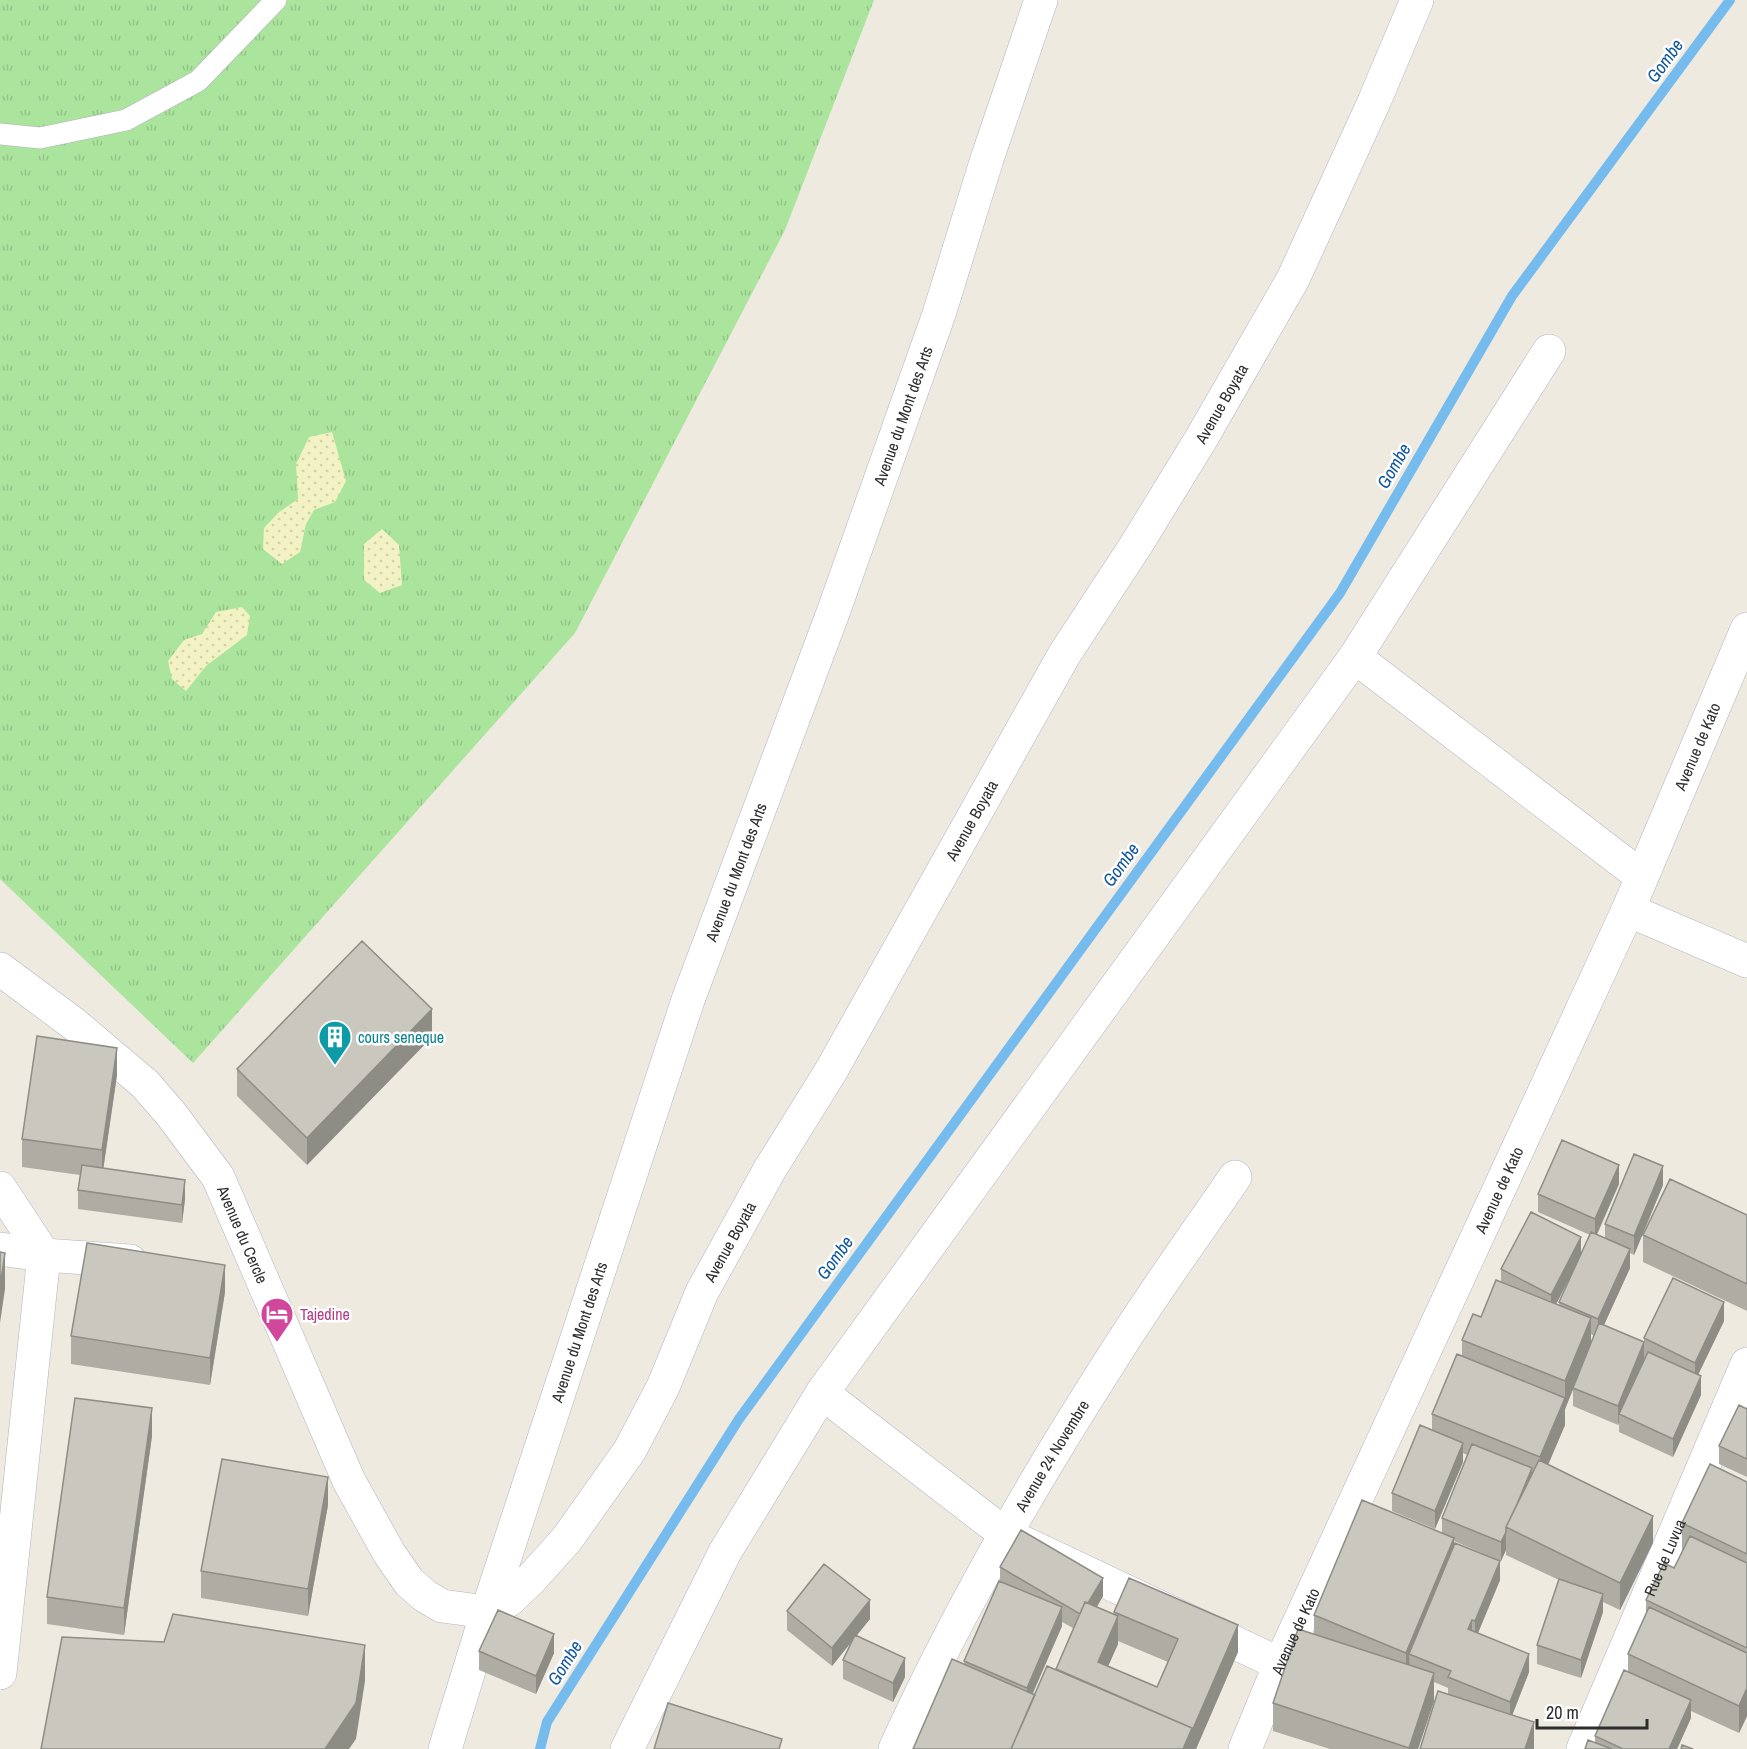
<svg xmlns="http://www.w3.org/2000/svg" width="1747" height="1749" font-family="'Archivo Narrow',sans-serif">
<style>
.grass{fill:url(#grass-tufts)}
.sand{fill:url(#sand-dots)}
.lines{fill:none;stroke-linecap:round;stroke-linejoin:round}
.stream{stroke:#75bbee;stroke-width:10}
.service-casing{stroke:#b3b4c0;stroke-width:22}
.minor-casing{stroke:#b3b4c0;stroke-width:34}
.tertiary-casing{stroke:#b3b4c0;stroke-width:34}
.service{stroke:#fff;stroke-width:21}
.minor{stroke:#fff;stroke-width:33}
.tertiary{stroke:#fff;stroke-width:33}
.wall{fill:#aeaca3;fill-rule:evenodd}
.shaded-wall{fill:#8d8c85}
.building{fill:#cac8be;stroke:#8d8c85;stroke-width:1.5}
.labels{text-anchor:middle;stroke-width:5;stroke-linejoin:round;paint-order:stroke}
.street-label{font-size:16px;fill:#2d2d2d;stroke:#fff}
.culture-label{font-size:16px;fill:#0d838f;stroke:#fff;text-anchor:start}
.hotel-label{font-size:16px;fill:#b23c85;stroke:#fff;text-anchor:start}
.water-label{font-size:18px;font-style:italic;fill:#0f569f;stroke:#fff}
</style>
<defs>
<pattern id="grass-tufts" width="24" height="20" patternUnits="userSpaceOnUse" patternTransform="scale(1.5)"><rect width="24" height="20" fill="#aae49d"/><path d="M3 7l-1-3M5 7V3M7 7l1-3M15 17l-1-3M17 17v-4M19 17l1-3" fill="none" stroke="#93c488"/></pattern>
<pattern id="sand-dots" width="8" height="8" patternUnits="userSpaceOnUse" patternTransform="scale(1.5)"><rect width="8" height="8" fill="#f2f2c4"/><path d="M2 2h.1M6 6h.1" fill="none" stroke="#d0d0a9" stroke-width="1.8" stroke-linecap="round"/></pattern>
</defs>
<rect width="100%" height="100%" fill="#eeeae0"/>
<path class="grass" d="M0,0H874L785,230L575,633L193,1063L0,879Z"/>
<path class="sand" d="M332,432L346,481L335,502L314,510L306,524L300,552L282,564L263,549L264,528L278,513L298,499L296,464L309,437Z
M382,529L399,545L402,585L380,593L364,580V544Z
M242,607L250,616L247,635L206,666L186,691L172,679L168,661L184,640L202,634L216,612Z"/>
<g class="lines">
<path class="stream" d="M540,1749L547,1722L739,1419L1340,593L1512,296L1730,0"/>
<g class="service-casing">
<path id="service" d="M0,134L40,138L126,120L198,81L276,0"/>
</g>
<g class="minor-casing">
<g id="minor">
<path d="M1355,657L1641,876"/>
<path d="M1628,910L1747,961"/>
<path id="s1" d="M0,969L74,1024L145,1084L171,1114L218,1177L349,1481L389,1553L409,1582L425,1596L442,1606L487,1612L509,1600L531,1579L567,1539L630,1450L663,1387L702,1292L770,1169L831,1071L1064,655L1136,545L1201,439L1293,279L1374,102L1417,0"/>
<path d="M0,1188L44,1255L0,1673"/>
<path d="M0,1249L44,1255L130,1261"/>
<path d="M822,1393L1005,1534L1280,1664"/>
<path d="M627,1749L725,1552L822,1393L1355,657L1549,351"/>
<path id="s2" d="M895,1749C957,1613 1032,1483 1113,1357C1151,1296 1194,1237 1235,1177"/>
<path id="s3" d="M1245,1749L1280,1664L1628,910L1747,629"/>
<path id="s4" d="M1583,1749L1747,1364"/>
</g>
</g>
<g class="tertiary-casing">
<g id="tertiary">
<path id="s5" d="M445,1749L487,1612L688,1000L834,610L939,314L987,159L1041,0"/>
</g>
</g>
<use href="#service" class="service"/>
<use href="#minor" class="minor"/>
<use href="#tertiary" class="tertiary"/>
</g>
<path class="wall" d="M432,1037L307,1165L237,1096V1069Z
M117,1075L103,1169L185,1199L182,1223L78,1209V1190L80,1175L22,1167V1139Z
M1619,1184L1597,1235L1605,1238V1224L1663,1185L1634,1255L1630,1253V1268L1604,1325L1644,1342V1338L1724,1321L1698,1375L1701,1395L1673,1457L1619,1432V1422L1618,1425L1573,1406V1389L1565,1409V1425L1548,1464L1653,1543L1620,1610L1603,1602V1612L1581,1678L1537,1664V1645L1559,1580L1506,1555V1550L1501,1561L1454,1541V1546L1500,1580L1478,1633L1529,1672L1512,1715L1534,1749L1448,1694V1688L1434,1682V1701L1418,1749H1330L1273,1731V1703L1314,1634V1615L1442,1533V1518L1467,1455L1463,1453V1462L1435,1529L1392,1511V1493L1432,1431V1414L1462,1356V1340L1481,1317L1501,1282V1269L1581,1254L1590,1235L1538,1212V1194ZM1574,1270L1559,1302V1306L1556,1304ZM1591,1334L1594,1336L1591,1344Z
M1747,1215V1311L1643,1262V1235Z
M225,1292L210,1385L71,1364V1336Z
M1747,1409V1477L1719,1464V1446Z
M152,1436L124,1635L47,1624V1597Z
M1747,1482V1716L1739,1733L1691,1711V1718L1677,1749H1585L1595,1742V1736L1628,1672V1654L1646,1615V1600L1674,1568L1683,1551L1682,1550V1523Z
M328,1505L308,1616L201,1598V1571Z
M1000,1567L1103,1596L1097,1607L1114,1614V1612L1238,1652L1196,1749H913L964,1664V1661L1000,1581ZM1062,1622L1073,1628L1056,1669L1035,1695L1032,1694L1062,1626ZM1118,1641L1168,1662L1157,1687L1108,1666L1118,1644Z
M787,1611L870,1619L856,1636L905,1677L893,1702L843,1679V1660L852,1641L832,1666L787,1630Z
M479,1651L554,1653L536,1694L479,1670Z"/>
<path class="shaded-wall" d="M432,1009V1037L307,1165V1138Z
M117,1048V1075L102,1178V1150Z
M1619,1165V1184L1595,1238V1219Z
M1663,1166V1185L1634,1255V1236Z
M185,1180V1199L182,1223V1205Z
M1581,1237V1256L1551,1314V1295Z
M1630,1249V1268L1598,1338V1319Z
M5,1253V1289L0,1323V1287Z
M225,1265V1292L210,1385V1358Z
M1724,1302V1321L1695,1381V1363Z
M1591,1318V1346L1565,1409V1381Z
M1644,1342V1360L1619,1414V1422L1618,1425V1406Z
M1701,1376V1395L1673,1457V1439Z
M1565,1398V1425L1540,1484V1457Z
M152,1408V1436L124,1635V1608Z
M1463,1443V1462L1435,1529V1511Z
M1532,1468V1487L1507,1528Z
M328,1477V1505L308,1616V1589Z
M1653,1516V1543L1620,1610V1583Z
M1506,1532V1550L1501,1561V1542Z
M1454,1538V1565L1409,1654L1410,1672L1406,1680V1653Z
M1500,1561V1580L1475,1640V1621Z
M1103,1578V1596L1081,1633V1615Z
M1603,1594V1612L1581,1678V1660Z
M870,1600V1619L832,1666V1648Z
M1062,1607V1626L1027,1707V1688Z
M1118,1616V1644L1098,1689V1662Z
M1472,1620V1638L1468,1629Z
M1238,1625V1652L1196,1749H1183Z
M554,1634V1653L536,1694V1676Z
M365,1645V1681L356,1739L349,1749H325Z
M1529,1654V1672L1510,1721V1702Z
M905,1658V1677L893,1702V1683Z
M1434,1673V1701L1418,1749H1409Z
M1747,1688V1716L1739,1733V1706Z
M1691,1700V1718L1677,1749H1669Z
M1534,1722V1749H1525Z"/>
<path class="building" d="M362,941L432,1009L307,1138L237,1069Z
M37,1036L117,1048L102,1150L22,1139Z
M1562,1140L1619,1165L1595,1219L1538,1194Z
M1634,1154L1663,1166L1634,1236L1605,1224Z
M82,1165L185,1180L182,1205L78,1190Z
M1670,1179L1747,1215V1284L1643,1235Z
M1531,1212L1581,1237L1551,1295L1501,1269Z
M1591,1232L1630,1249L1598,1319L1559,1302Z
M87,1243L225,1265L210,1358L71,1336Z
M0,1252L5,1253L0,1287Z
M1673,1278L1724,1302L1695,1363L1644,1338Z
M1496,1280L1591,1318L1565,1381L1462,1340L1473,1314L1481,1317Z
M1599,1323L1644,1342L1618,1406L1573,1388Z
M1648,1352L1701,1376L1673,1439L1619,1414Z
M1457,1354L1565,1398L1540,1457L1432,1414Z
M75,1398L152,1408L124,1608L47,1597Z
M1739,1405L1747,1409V1459L1719,1446Z
M1420,1425L1463,1443L1435,1511L1392,1493Z
M1472,1444L1532,1468L1517,1504L1506,1527V1532L1501,1542L1442,1518Z
M222,1459L328,1477L308,1589L201,1571Z
M1539,1460L1653,1516L1620,1583L1506,1527Z
M1710,1464L1747,1482V1554L1682,1523Z
M1362,1500L1454,1538L1406,1653L1314,1615Z
M1021,1530L1103,1578L1088,1603L1085,1602L1080,1614L1000,1567Z
M1690,1536L1747,1563V1648L1646,1600L1664,1563L1674,1568Z
M1455,1543L1500,1561L1475,1621L1472,1620L1468,1629L1529,1654L1510,1702L1448,1677L1451,1671L1409,1654Z
M824,1564L870,1600L832,1648L787,1611Z
M1129,1578L1238,1625L1192,1731V1728L1056,1669L1085,1602L1118,1616L1098,1662L1157,1687L1178,1639L1114,1612Z
M1559,1579L1603,1594L1581,1660L1537,1645Z
M999,1581L1062,1607L1027,1688L964,1661Z
M1649,1607L1747,1653V1688L1739,1706L1628,1654Z
M498,1610L554,1634L536,1676L479,1651Z
M173,1614L365,1645L356,1703L325,1749H41L62,1637L164,1642Z
M1298,1629L1434,1673L1409,1748L1273,1703Z
M855,1635L905,1658L893,1683L843,1660Z
M952,1659L1035,1695L1011,1749H913Z
M1047,1666L1192,1728L1183,1749H1011Z
M1624,1670L1691,1700L1669,1749H1623L1595,1736Z
M1438,1691L1534,1722L1525,1749H1420Z
M668,1703L782,1739L779,1749H654Z
M1588,1740L1612,1749H1585Z
M1682,1745L1693,1749H1681Z"/>
<defs>
<g id="building-pin" transform="scale(1.725)"><path d="M0 17L-7.5 6A9.5 9.5 0 1 1 7.5 6Z" fill="#0f9aa8" stroke="#fff"/><path d="M-4-6H4V6H1V3H-1V6H-4ZM-2.5-4.3h1.7v1.8h-1.7ZM.8-4.3h1.7v1.8H.8ZM-2.5-1h1.7V.8h-1.7ZM.8-1h1.7V.8H.8Z" fill="#fff"/></g>
<g id="hotel-pin" transform="scale(1.725)"><path d="M0 17L-7.5 6A9.5 9.5 0 1 1 7.5 6Z" fill="#d1479c" stroke="#fff"/><path d="M-6-4.5h1.5V1H6V5H4.5V3h-9V5H-6ZM-4 0a1.8 1.8 0 1 1 3.6 0ZM.5 0V-2.5h3Q6-2.5 6 0Z" fill="#fff"/></g>
</defs>
<g fill-rule="evenodd">
<use href="#building-pin" x="335" y="1037"/>
<use href="#hotel-pin" x="277" y="1314"/>
</g>
<g class="labels">
<g class="street-label">
<text dy="6" stroke="none"><textPath href="#s1" startOffset="2260">Avenue Boyata</textPath></text>
<text dy="6" stroke="none"><textPath href="#s5" startOffset="1410">Avenue du Mont des Arts</textPath></text>
<text dy="6" stroke="none"><textPath href="#s3" startOffset="1100">Avenue de Kato</textPath></text>
<text dy="6" stroke="none"><textPath href="#s1" startOffset="1774">Avenue Boyata</textPath></text>
<text dy="6" stroke="none"><textPath href="#s5" startOffset="924">Avenue du Mont des Arts</textPath></text>
<text dy="6" stroke="none"><textPath href="#s3" startOffset="614">Avenue de Kato</textPath></text>
<text dy="6" stroke="none"><textPath href="#s1" startOffset="366">Avenue du Cercle</textPath></text>
<text dy="6" stroke="none"><textPath href="#s1" startOffset="1288">Avenue Boyata</textPath></text>
<text dy="6" stroke="none"><textPath href="#s5" startOffset="438">Avenue du Mont des Arts</textPath></text>
<text dy="6" stroke="none"><textPath href="#s2" startOffset="333">Avenue 24 Novembre</textPath></text>
<text dy="6" stroke="none"><textPath href="#s4" startOffset="208">Rue de Luvua</textPath></text>
<text dy="6" stroke="none"><textPath href="#s3" startOffset="128">Avenue de Kato</textPath></text>
</g>
<g class="culture-label">
<text x="358" y="1043">cours seneque</text>
</g>
<g class="hotel-label">
<text x="300" y="1320">Tajedine</text>
</g>
<g class="water-label">
<text transform="translate(1665 61) rotate(-54)" y="6">Gombe</text>
<text transform="translate(1394 466) rotate(-60)" y="6">Gombe</text>
<text transform="translate(1121 865) rotate(-54)" y="6">Gombe</text>
<text transform="translate(835 1258) rotate(-54)" y="6">Gombe</text>
<text transform="translate(565 1663) rotate(-58)" y="6">Gombe</text>
</g>
</g>
<path d="M1537 1719v9h110v-9" fill="none" stroke="#2d2d2d" stroke-width="3"/>
<text x="1546" y="1719" font-size="18" fill="#2d2d2d" stroke="#ffffff" stroke-width="4.5" paint-order="stroke">20 m</text>
</svg>
